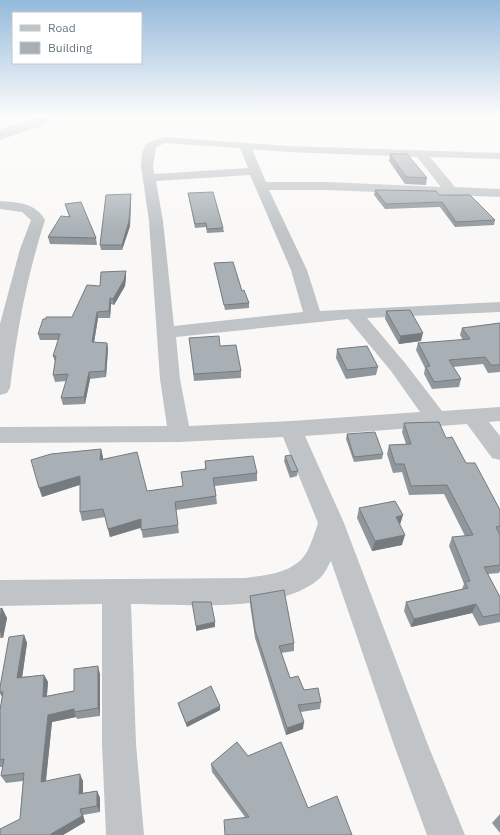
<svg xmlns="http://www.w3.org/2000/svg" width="500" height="835" font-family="'IBM Plex Sans',sans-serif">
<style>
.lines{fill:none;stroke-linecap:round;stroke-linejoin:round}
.river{fill:#b7c4c7;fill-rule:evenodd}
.minor{fill:#c0c4c7;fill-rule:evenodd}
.wall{fill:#90979c}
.shaded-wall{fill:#767b7f}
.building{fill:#a8b0b5;stroke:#767b7f}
</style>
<rect width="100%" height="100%" fill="#f9f8f6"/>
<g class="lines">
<path class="river" d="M38,116H55L44,125L0,140V130Z"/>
<path class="minor" d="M163,137L288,146L500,153V159L430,157L455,187L500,189V197L327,190H269L307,270L320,311L500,302V312L367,318L405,363L442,411L500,407V421L489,422L500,436V460L492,458L467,424L305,436L344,523L428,745L465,835H427L394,745L331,561C328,566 324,575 319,579C279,614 183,604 131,604L136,744L144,835H106L102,744V604L0,606V580L245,578C268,575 296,573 308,550C312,541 315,532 318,523L283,437L179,442L0,443V427L167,426L160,379L149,221L141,166L142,152L147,143ZM165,143L240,148L248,168L154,174L153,166L156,147ZM252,149L288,152L417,157L441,187L327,182H266ZM250,175L291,270L303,312L174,326L163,221L156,181ZM348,319L391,371L420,412L291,421L189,426L180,379L176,337Z
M0,201C17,202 36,203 45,220C27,276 17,330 10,388L7,393L0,395V324L20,249L31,220L22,212L0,209Z"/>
</g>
<path class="wall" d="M390,154L427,178L426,185L405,184L389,161Z
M375,190L439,195L495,220L494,225L455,227L440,207L385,209L374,195Z
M188,193L223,228L224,232L207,233L206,227L195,228Z
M131,194V198L130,226L122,250H101L100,245Z
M65,204L96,238L97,245L50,244L48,237L69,216Z
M214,263L242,291L249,303V308L225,310L215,267Z
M126,271V277L125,286L114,305L111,304L110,318H98L94,342L107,343L108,349L106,377L90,379L85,404L63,405L61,398L66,381L55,382L53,375L55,362L53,356L58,340H40L38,334L72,317L100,286Z
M386,311L421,341L399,344L385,319Z
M500,323V372L488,373L483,364L453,367L461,379L459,387L432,389L424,374L425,368L416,350L418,343L463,340L460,335L462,328Z
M190,345L241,371V378L194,381Z
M337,349L378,367L376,375L346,379L336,358Z
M404,423L446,438L466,463L500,510V571L499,573L488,574L500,597V622L479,626L472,613L411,627L404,611L406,602L462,589L464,584L449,546L452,537L465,536L444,494L409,495L402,472L393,473L387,454L389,445L406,444L402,432Z
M347,434L383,454L382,459L354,462L346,439Z
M101,449L103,459L147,491L183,486L205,469V461L257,473V481L215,486L217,504L176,510L179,533L143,538L141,528L110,537L105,517L82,521L80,512V485L42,497Z
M285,456L298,471L297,476L290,478L284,461Z
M359,508L400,525L402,545L372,551L357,518Z
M250,596L294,643V651L281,653L290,678L304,690L321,702L320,709L301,712L303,729L286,735L255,638L250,604Z
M2,608L7,618L3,638H0V609Z
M24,635L27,643L22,677L44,675L48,682L47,696L74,691L100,674V716L77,719L76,717L52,722L46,781H83V793L97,791L100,798V812L83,815L85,822L63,835H0L20,819L23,781L6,783L1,776L3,767H0V710L2,697L0,694V687Z
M178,703L220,710L187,727L179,707Z
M248,756L308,808L352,835L245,817L212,772L211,764Z
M500,814V833L492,823Z"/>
<path class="shaded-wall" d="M131,194V198L130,226L122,250V245Z
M126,271V277L125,286L114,305L113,299Z
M110,298L111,304L110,318L109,311Z
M97,312L98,318L93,349L92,342Z
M423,333L421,341L399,344L400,336Z
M107,343L108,349L106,377L105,371Z
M89,372L90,379L85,404L84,397Z
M101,449L103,457L102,468L100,460Z
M80,476L82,484L42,497L39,488Z
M403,515L400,525L396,517Z
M141,519L142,527L110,537L108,529Z
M405,535L402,545L372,551L375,541Z
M476,604L472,613L411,627L414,619Z
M2,608L7,618L3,638L0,632V619Z
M215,622V627L196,631V626Z
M24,635L27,643L21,686L17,678Z
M98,666L100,674V716L98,708Z
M44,675L48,682L46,704L43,697Z
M220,706V710L187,727L186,723Z
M74,709V712L76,717L52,722L45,788L41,782L48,715Z
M304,722L303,729L286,735L287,728Z
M80,774L83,781V800L79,794Z
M97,791L100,798V812L97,806Z
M80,809L83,815L85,822L63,835H51V834Z"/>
<path class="building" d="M390,154H407L427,178L406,177Z
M375,190L436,191L439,195H470L495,220L456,222L442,202L386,204Z
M213,192L223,228L207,229L206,223L195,224L188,193Z
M131,194L129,221L122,245H100L106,195Z
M81,202L96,238L48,237L61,216L70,217L65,204Z
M233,262L242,291L244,290L249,303L224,305L214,263Z
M126,271L124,280L113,299L110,298L109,311L97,312L92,342L107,343L105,371L89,372L84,397L61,398L68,374L53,375L56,356H53L60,334H38L43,319H46V317H72L87,285L100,286L101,272Z
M410,310L423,333L400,336L386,311Z
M500,323V365H491L485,357L449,360L461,379L434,382L426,367L430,366L418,343L470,339L462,328Z
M219,336L220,346L236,345L241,371L194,374L189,338Z
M367,346L378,367L347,370L337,349Z
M439,422L446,438L452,437L466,463H475L500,510V526L496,527L500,535V565L484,567L500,597V614L483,617L476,604L414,619L406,602L468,588L465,582L470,581L452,537L473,535L447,485L411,486L404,464H395L389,445L411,444L404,423Z
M375,432L383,454L354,457L347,434Z
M101,449L100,460L137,452L147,491L183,486L181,472L206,469L205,461L253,456L257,473L213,478L216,496L175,502L178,525L141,530V519L108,529L103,509L80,512V476L39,488L31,460L51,454Z
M291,455L298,471L291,472L285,456Z
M395,501L403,515L396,517L405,535L375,541L359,508Z
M284,590L294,643L279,646L290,678L298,676L304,690L318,688L321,702L298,705L304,722L287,728L255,630L250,596Z
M192,602H211L215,622L196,626Z
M2,608L0,619V609Z
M24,635L17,678L44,675L43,697L74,691V669L98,666V708L74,712V709L48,715L41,782L80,774L79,794L97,791V806L80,809L82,816L51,834V835H0V829L20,819L24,773L1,776L4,759L0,760V710L3,692H0V687L9,637Z
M211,686L220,706L186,723L178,703Z
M237,742L248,756L281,742L308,808L337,796L352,835H225L224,820L249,817L211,764Z"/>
<linearGradient id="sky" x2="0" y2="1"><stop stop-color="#94badb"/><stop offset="0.5" stop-color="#fcfcfb"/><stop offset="1" stop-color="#fcfcfb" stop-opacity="0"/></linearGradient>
<rect width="500" height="233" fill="url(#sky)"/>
<rect x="12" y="12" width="130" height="52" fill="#ffffff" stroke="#c2c8cc"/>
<rect x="20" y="25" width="20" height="6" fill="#c0c4c7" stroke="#c2c8cc"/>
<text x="48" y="32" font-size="12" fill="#66767f">Road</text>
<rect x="20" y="42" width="20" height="12" fill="#a8b0b5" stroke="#c2c8cc"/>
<text x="48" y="52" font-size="12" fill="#66767f">Building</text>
</svg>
